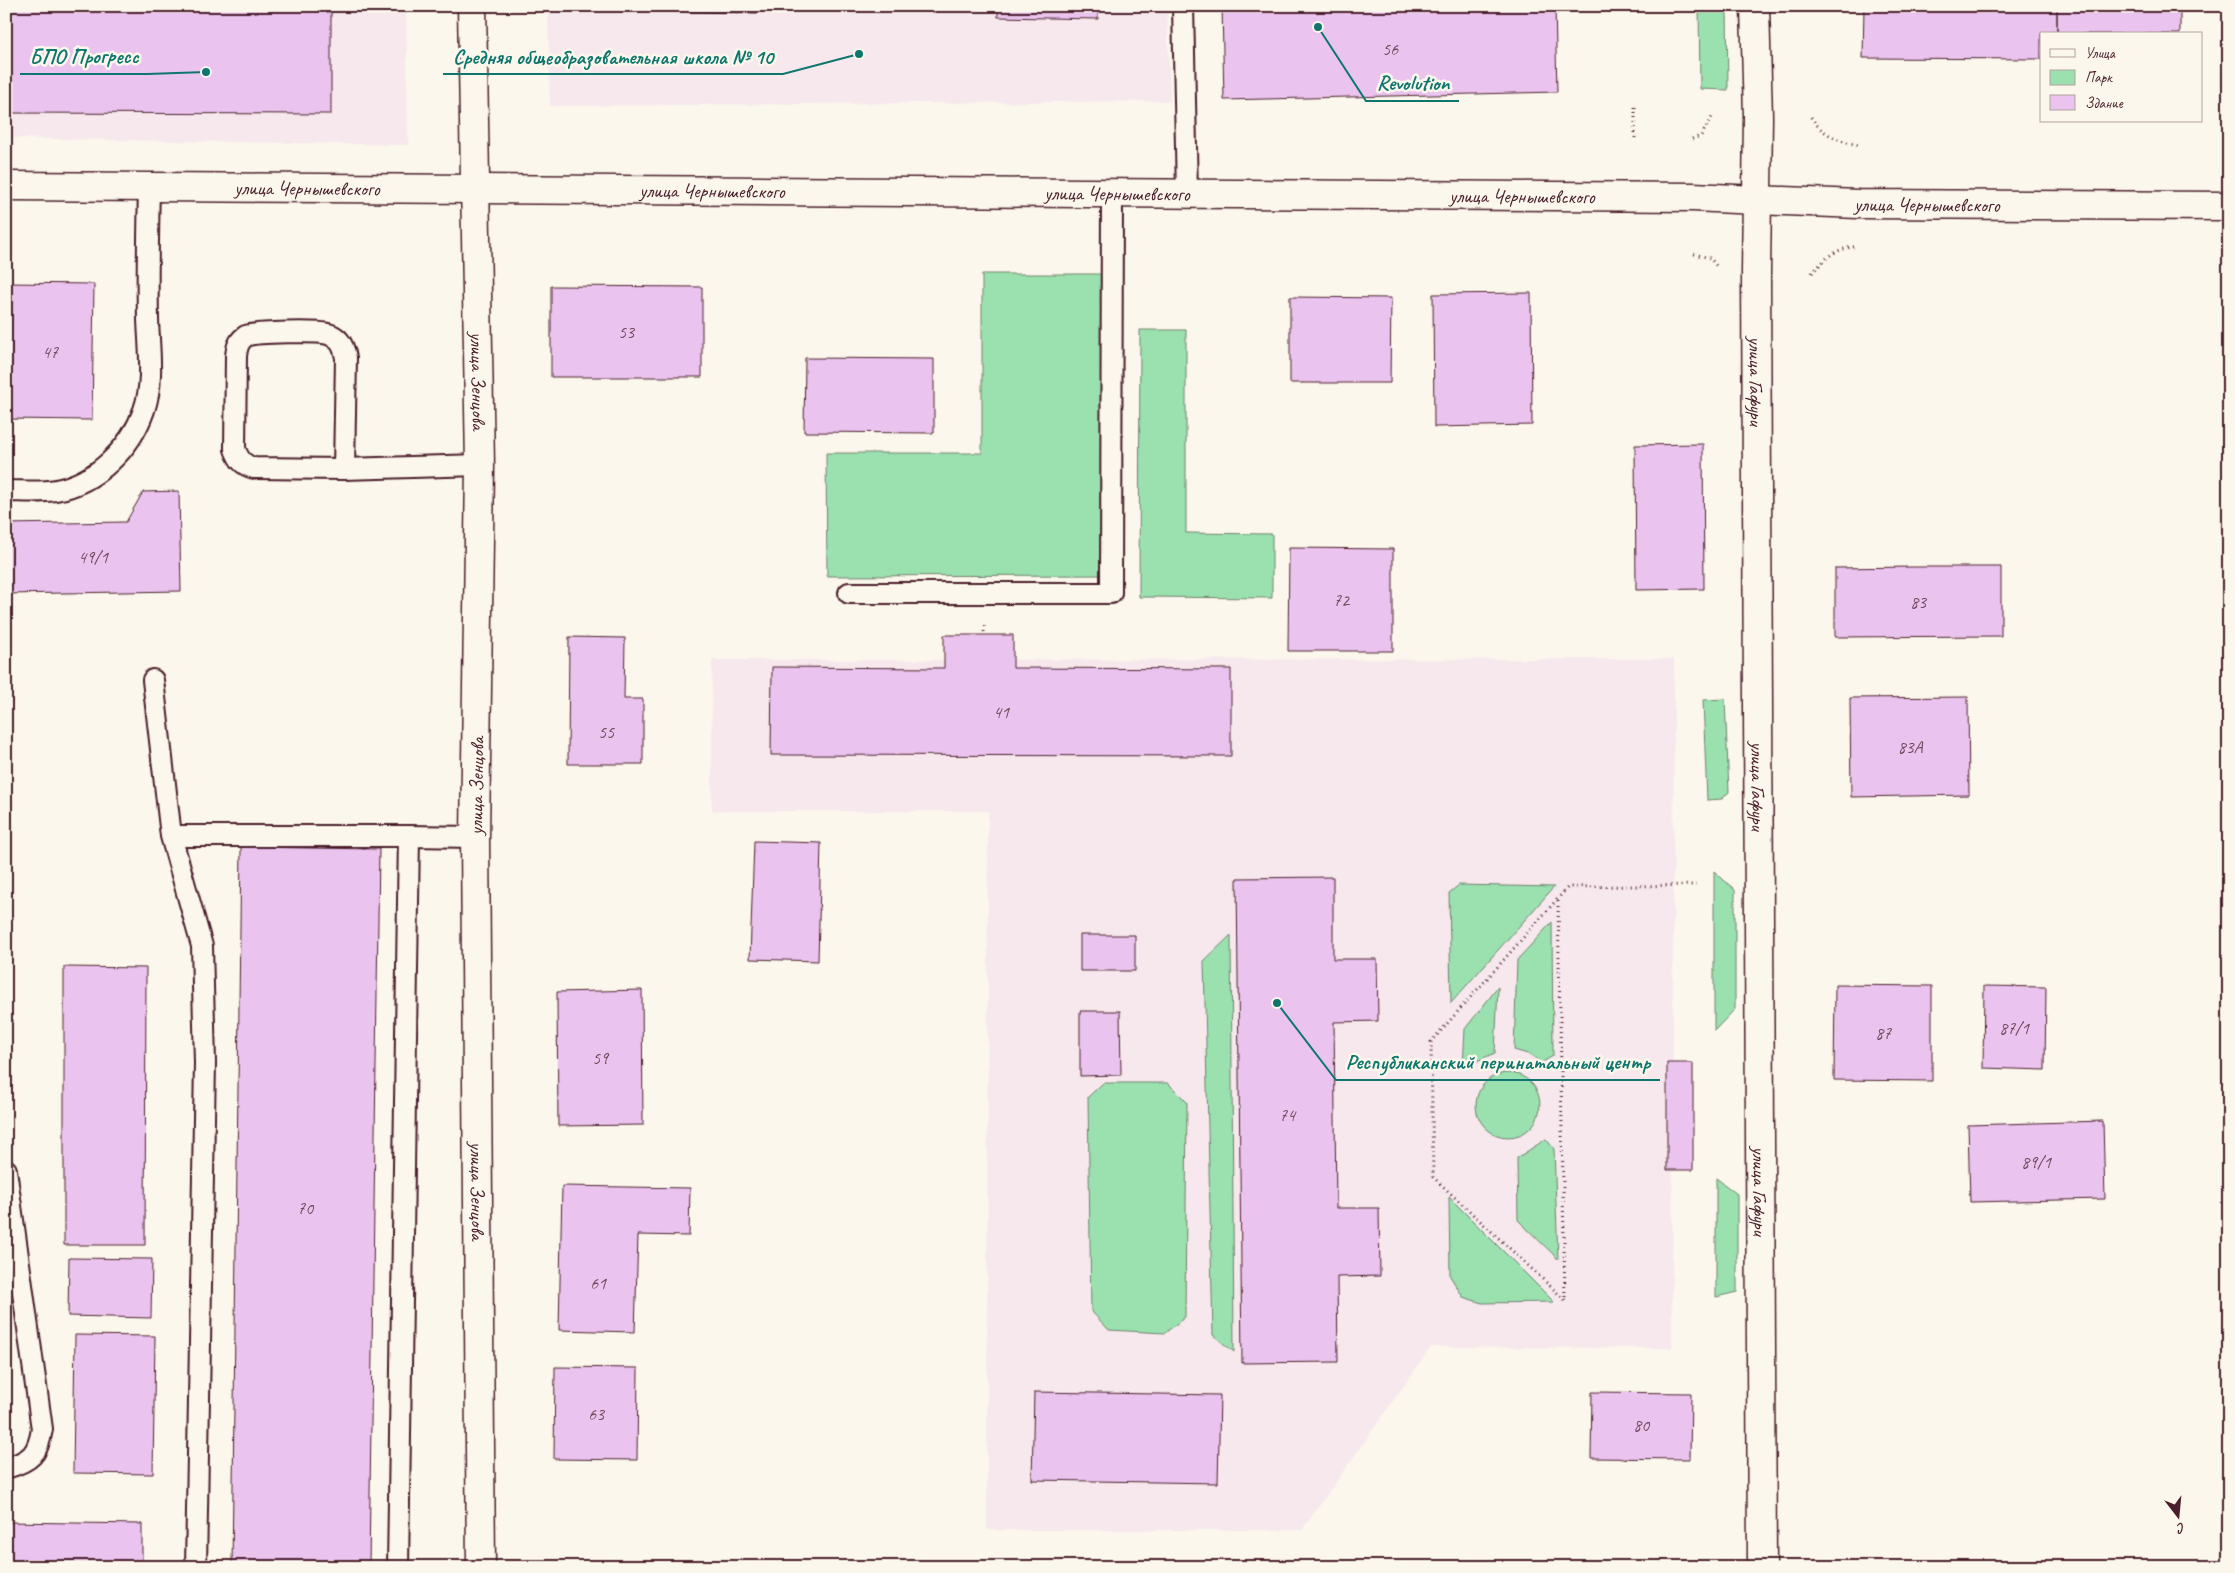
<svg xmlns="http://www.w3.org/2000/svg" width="2235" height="1573" font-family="Caveat,sans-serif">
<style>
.built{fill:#f6e8ed}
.green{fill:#9ae1af;stroke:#72806d}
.building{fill:#eac4ee;stroke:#4a1f2b}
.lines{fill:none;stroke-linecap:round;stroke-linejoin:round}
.lane-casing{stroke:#4a1f2b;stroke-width:24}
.street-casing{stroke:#4a1f2b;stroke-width:31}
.secondary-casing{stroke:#4a1f2b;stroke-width:31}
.path{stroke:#4a1f2b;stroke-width:3;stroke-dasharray:1 4;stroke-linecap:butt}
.lane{stroke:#fbf7ec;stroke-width:20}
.street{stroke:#fbf7ec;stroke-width:28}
.secondary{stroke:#fbf7ec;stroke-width:28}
.labels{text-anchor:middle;stroke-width:5;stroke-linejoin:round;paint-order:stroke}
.number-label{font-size:18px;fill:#72485c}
.street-label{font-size:20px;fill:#4a1f2b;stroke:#fbf7ec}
.leader{fill:none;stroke:#0f766e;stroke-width:2}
.callout-dot{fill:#0f766e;stroke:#fbf7ec;stroke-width:2}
.callout-label{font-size:21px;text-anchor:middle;font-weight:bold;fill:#0f766e;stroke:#fbf7ec;stroke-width:5;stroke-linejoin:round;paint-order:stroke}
</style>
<rect width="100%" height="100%" fill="#fbf7ec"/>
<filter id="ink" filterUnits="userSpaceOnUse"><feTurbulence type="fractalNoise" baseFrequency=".02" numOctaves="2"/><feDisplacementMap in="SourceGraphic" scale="10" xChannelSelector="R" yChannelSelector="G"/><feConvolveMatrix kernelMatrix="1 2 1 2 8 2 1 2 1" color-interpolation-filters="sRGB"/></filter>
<g filter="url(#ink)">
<path class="built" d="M6,6H406L408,145L6,138Z
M548,6H1167L1170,101L550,106Z
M1674,659L1672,1348L1431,1347L1302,1530H987L988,811H712V660Z"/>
<path class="green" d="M1699,6H1727L1728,90L1700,89Z
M982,274H1106V575L827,576L826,453H982Z
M1140,330H1186V533L1272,534V598L1139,597Z
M1725,699L1729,792L1722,799L1707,800L1703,700Z
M1714,871L1735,890V1009L1714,1031Z
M1459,885L1554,887L1451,1003L1449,893Z
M1552,922L1553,1056L1541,1063L1531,1055L1514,1050L1517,960Z
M1231,935L1234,1352L1213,1335L1204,961Z
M1498,987L1495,1053L1463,1067L1465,1029Z
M1476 1105a32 32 0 1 1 64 0a32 32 0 1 1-64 0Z
M1103,1083H1168L1187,1102L1185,1317L1165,1333L1109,1330L1091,1311L1088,1097Z
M1546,1139L1554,1149L1558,1259L1518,1220L1517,1158Z
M1716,1178L1737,1194V1292L1716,1297Z
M1449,1197L1554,1302L1482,1303L1463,1297L1450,1276Z"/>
<path class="building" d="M6,6H331V114L6,113Z
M651,6H757V13L651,11Z
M998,6H1098V19L998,17Z
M1222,6H1555L1557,92L1224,100Z
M1864,6H2057V34H2041V59L1863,58Z
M2057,6H2180V34H2057Z
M6,283L94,284L92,420L6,419Z
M551,286L702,287V377H551Z
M1531,293L1532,425L1434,427L1433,294Z
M1290,297L1391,298L1390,383H1290Z
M805,358L934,359V433L804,432Z
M1703,444L1704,589L1636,590L1635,445Z
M179,491L181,591L6,594V524L126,522L143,492Z
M1289,548L1393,549V651H1288Z
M1914,567H2001V636L1835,637V568Z
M944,635H1013V668L1231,669V756L771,755L772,667L944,668Z
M569,637L625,638L624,699H643V764H568Z
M1968,697L1969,795L1851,797L1850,698Z
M754,841L821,843L818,961L750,959Z
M241,847L379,849L369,1567H232Z
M1333,877V959H1377L1378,1021L1334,1022L1336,1208H1379L1380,1276L1337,1277L1338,1362L1242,1363L1237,878Z
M1080,935H1135V971H1080Z
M64,967L146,968L145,1245H64Z
M1835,985L1932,986V1081L1834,1080Z
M1984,986L2046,987L2045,1070L1983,1068Z
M642,990L643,1125L558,1126L557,992Z
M1080,1011H1120L1121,1075L1080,1076Z
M1667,1063H1693V1170H1667Z
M2103,1121L2105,1199L1970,1202L1968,1125Z
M562,1186L690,1188L689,1236L638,1235L635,1332L559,1330Z
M69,1258L152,1259L151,1318L68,1316Z
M75,1335L155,1336L153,1474L73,1473Z
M555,1367L638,1368L637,1460L554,1459Z
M1034,1392L1220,1395L1218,1483L1032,1480Z
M1592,1392L1691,1393L1690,1459L1591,1458Z
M6,1522L142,1524V1567H6Z"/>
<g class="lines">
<g class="lane-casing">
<path id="lane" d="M1183,6L1187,194
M344,469L346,358C344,347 340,337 328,334C318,331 255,332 246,336C238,341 237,348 236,356L235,449C239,460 243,465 254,468L344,469L480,465
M6,491C22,491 40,493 56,490C96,483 131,448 144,410C154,382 149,349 148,319C147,275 148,231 149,187
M849,593H1111L1112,193
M153,680L171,836H409L398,1567
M171,836L202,946L205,1063L196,1567
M409,836L475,837
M6,1170L42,1429C38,1454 31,1461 6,1468"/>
</g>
<g class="street-casing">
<g id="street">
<path id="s1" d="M472,6L480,465L475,837L481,1567"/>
<path id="s2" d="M1757,200L1858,204L2229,206"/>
</g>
</g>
<g class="secondary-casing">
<g id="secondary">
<path id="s3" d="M1755,6L1758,117L1756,273L1762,1567"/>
<path id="s4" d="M6,186L1693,197L1757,200"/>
</g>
</g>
<path class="path" d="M1635,107V139
M1811,117C1822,135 1838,140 1858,145
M1692,139L1701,136L1712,117
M1694,254L1710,258L1718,268
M1812,273C1829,255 1833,250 1858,246
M984,626V636
M1558,901L1565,1299
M1565,1300L1433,1177L1431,1042L1568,887L1696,885"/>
<use href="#lane" class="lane"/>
<use href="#street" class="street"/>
<use href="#secondary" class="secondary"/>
</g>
</g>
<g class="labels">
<g class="number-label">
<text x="1390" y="55">56</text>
<text x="626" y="338">53</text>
<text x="50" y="358">47</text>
<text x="93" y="563">49/1</text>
<text x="1341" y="606">72</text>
<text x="1918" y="608">83</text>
<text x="1001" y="718">41</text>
<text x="606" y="738">55</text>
<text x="1910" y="753">83А</text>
<text x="2014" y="1034">87/1</text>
<text x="1883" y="1039">87</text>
<text x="600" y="1064">59</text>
<text x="1287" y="1121">74</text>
<text x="2036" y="1168">89/1</text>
<text x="305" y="1214">70</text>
<text x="598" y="1289">61</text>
<text x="596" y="1420">63</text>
<text x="1641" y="1431">80</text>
</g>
<g class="street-label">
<text dy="7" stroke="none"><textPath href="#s4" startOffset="301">улица Чернышевского</textPath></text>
<text dy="7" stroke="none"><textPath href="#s4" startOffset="706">улица Чернышевского</textPath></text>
<text dy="7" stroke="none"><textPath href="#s4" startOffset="1111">улица Чернышевского</textPath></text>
<text dy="7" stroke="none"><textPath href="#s4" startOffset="1516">улица Чернышевского</textPath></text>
<text dy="7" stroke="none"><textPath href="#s2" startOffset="170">улица Чернышевского</textPath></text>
<text dy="7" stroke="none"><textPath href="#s1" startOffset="375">улица Зенцова</textPath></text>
<text dy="7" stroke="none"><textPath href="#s3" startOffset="375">улица Гафури</textPath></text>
<text transform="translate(476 786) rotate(-89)" y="7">улица Зенцова</text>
<text dy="7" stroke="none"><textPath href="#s3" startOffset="780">улица Гафури</textPath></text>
<text dy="7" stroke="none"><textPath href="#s1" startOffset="1185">улица Зенцова</textPath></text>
<text dy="7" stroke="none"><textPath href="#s3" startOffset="1185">улица Гафури</textPath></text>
</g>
</g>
<path class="leader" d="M206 72L147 74H20M859 54L783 74H443M1318 27L1366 101H1459M1277 1003L1336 1080H1660"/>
<g class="callout-dot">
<circle cx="206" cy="72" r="5"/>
<circle cx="859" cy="54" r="5"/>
<circle cx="1318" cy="27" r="5"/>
<circle cx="1277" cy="1003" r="5"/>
</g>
<g class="callout-label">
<text x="84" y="63">БПО Прогресс</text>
<text x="613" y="64">Средняя общеобразовательная школа № 10</text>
<text x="1413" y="90">Revolution</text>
<text x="1498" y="1069">Республиканский перинатальный центр</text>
</g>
<rect width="2235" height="1573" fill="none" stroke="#fbf7ec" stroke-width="25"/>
<rect x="12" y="12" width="2210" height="1548" fill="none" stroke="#4a1f2b" stroke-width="2" filter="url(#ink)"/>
<rect x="2040" y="32" width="162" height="90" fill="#fbf7ec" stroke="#b4a19f"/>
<rect x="2050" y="49" width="25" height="8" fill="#fbf7ec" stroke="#b4a19f"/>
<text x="2085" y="58" font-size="15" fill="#4a1f2b">Улица</text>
<rect x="2050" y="70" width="25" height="15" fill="#9ae1af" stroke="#b4a19f"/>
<text x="2085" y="82" font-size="15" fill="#4a1f2b">Парк</text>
<rect x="2050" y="95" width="25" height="15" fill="#eac4ee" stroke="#b4a19f"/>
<text x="2085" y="108" font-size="15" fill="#4a1f2b">Здание</text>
<g transform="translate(2178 1516) rotate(164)" stroke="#fbf7ec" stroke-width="4" paint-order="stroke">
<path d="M0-4L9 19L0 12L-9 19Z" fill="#4a1f2b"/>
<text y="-8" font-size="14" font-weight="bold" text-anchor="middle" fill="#4a1f2b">С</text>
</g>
</svg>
